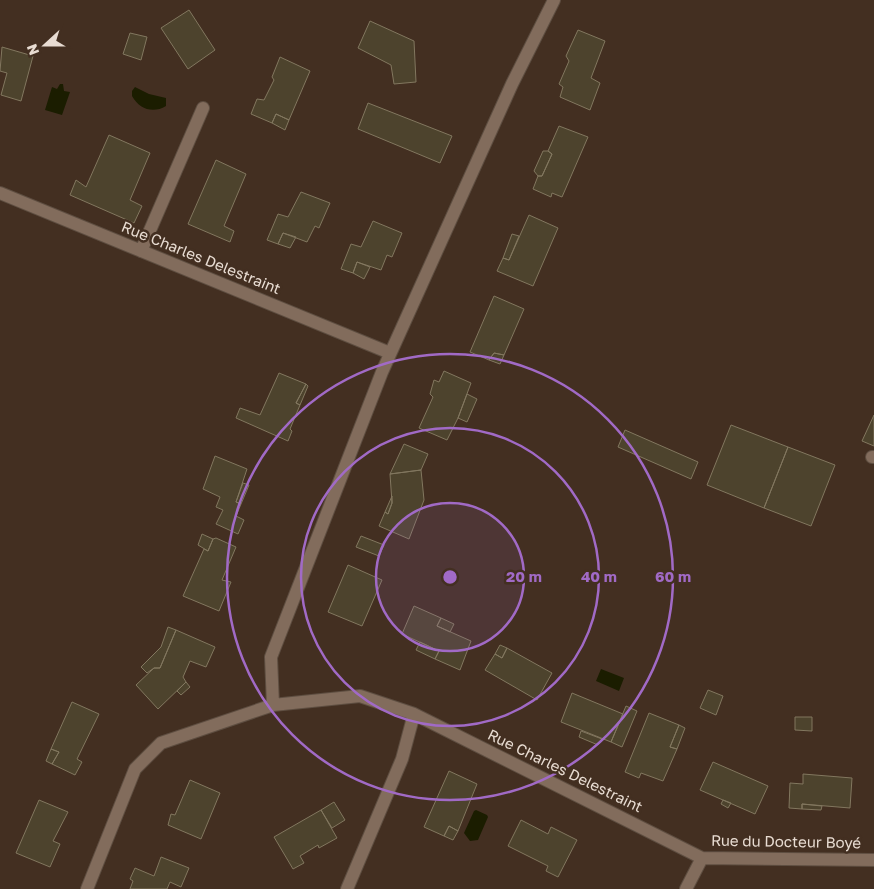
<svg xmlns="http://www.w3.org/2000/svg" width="874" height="889" font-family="'Golos Text',sans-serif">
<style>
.water{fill:#1b1d00}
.building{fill:#4d432d;stroke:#82775f}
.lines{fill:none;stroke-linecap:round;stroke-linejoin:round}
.minor-casing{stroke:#5e4e41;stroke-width:14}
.minor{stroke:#826c5c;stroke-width:12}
.ring{fill:none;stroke:#a16ac6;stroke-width:2.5}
.labels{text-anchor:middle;stroke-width:5;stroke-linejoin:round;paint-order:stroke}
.street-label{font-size:15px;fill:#e8dcd2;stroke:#432f21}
.centre{fill:#a16ac6;stroke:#432f21;stroke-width:2.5}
.ring-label{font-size:15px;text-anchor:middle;font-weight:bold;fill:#a16ac6;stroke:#432f21;stroke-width:5;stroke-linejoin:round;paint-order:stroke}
</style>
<rect width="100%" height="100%" fill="#432f21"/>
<path class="water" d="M60,84H63L64,91L70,92L62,115L45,110L52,87L57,89Z
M135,87L149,94L166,98V106C153,114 139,109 132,96V91Z
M601,669L624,678L619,691L596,681Z
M476,810L487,815L488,817L478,840L470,841L464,833L474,811Z"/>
<path class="building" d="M189,10L215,50L188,69L161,28Z
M370,21L414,41L416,82L394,84L391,65L358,48Z
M578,30L605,41L591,78L600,83L590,110L560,97L563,87L559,84L569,61L566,56Z
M130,33L147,37L141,60L123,54Z
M2,47L33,56L21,101L1,95L7,73L0,71Z
M280,57L310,71L289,120L276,114L272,123L251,114L257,99L264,100L274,80L272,77Z
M368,103L452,136L440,163L358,129Z
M276,114L289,120L285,130L272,123Z
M559,126L588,137L562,197L552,193L551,197L533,189L538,176H542L552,154L548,151Z
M109,135L150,153L130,200L142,206L134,223L70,195L76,180L86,187Z
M543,151H548L552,154L542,176H538L534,171Z
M216,160L246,174L224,226L234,231L230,242L188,224Z
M301,192L330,203L319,228L315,226L307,242L283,233L278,244L267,240L278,214L288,217Z
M529,215L558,228L533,286L497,271L503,258L509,260Z
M373,221L402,233L392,257L387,255L381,270L357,262L353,273L341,269L351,244L361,247Z
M283,233L296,237L290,248L278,244Z
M512,234L519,236L509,260L503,258Z
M357,262L370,267L364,279L353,273Z
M494,296L524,309L504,355L494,353L489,360L470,352Z
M494,353L504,355L500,364L489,360Z
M444,371L471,383L458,418L447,440L419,428L433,397L430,394L434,380L439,382Z
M279,373L306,384L296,403L300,405L290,429L292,431L288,441L236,418L240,408L260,415Z
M306,384L308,386L300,405L296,403Z
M467,394L477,399L467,422L458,418Z
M874,415V446L862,441Z
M731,425L788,447L764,508L707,485Z
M625,430L698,462L691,479L618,447Z
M404,444L428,454L421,470L390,474Z
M788,447L835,465L811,526L764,508Z
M215,456L247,469L236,502L241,504L236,516L244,520L238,534L216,524L223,510L216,507L220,497L203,489Z
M421,470L424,500L409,539L379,526L385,512L388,514L392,503L390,474Z
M243,483L249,485L241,504L236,502Z
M392,496V503L388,514L385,512Z
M202,534L213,539L208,551L198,545Z
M361,536L384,545L379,556L356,547Z
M216,538L236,547L222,580L231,582L219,611L183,596L204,549L208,551L213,539Z
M348,565L382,580L362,626L328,612Z
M414,606L441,618L437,626L471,641L460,670L435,659L439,651L402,634Z
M441,618L454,624L450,632L437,626Z
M168,627L176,630L160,668H154L147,673L141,667L161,647Z
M176,630L215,647L206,667L190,661L183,677L186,682L158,709L136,685L154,668H160Z
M420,642L439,651L435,659L416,650Z
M500,645L507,648L502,658L495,654Z
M507,648L552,673L537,700L485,670L495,654L502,658Z
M186,682L190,687L181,695L177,691Z
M708,690L723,696L716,715L700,708Z
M572,693L623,714L611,742L561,722Z
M72,702L99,714L77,759L82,762L75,775L52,764L59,752L51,749Z
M626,706L637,711L622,747L611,742Z
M649,713L679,725L670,747L677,749L663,781L641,773L639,778L625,772Z
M795,717H812V731L795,730Z
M679,725L685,728L677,749L670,747Z
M581,731L602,739L598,745L579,737Z
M51,749L59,752L52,764L46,761Z
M713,762L768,786L755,814L700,790Z
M449,771L477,784L458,831L449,826L444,836L424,827Z
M803,774L852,778L850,808L802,804V809L789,808L790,783L803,784Z
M190,780L220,793L201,839L168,825L171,814L175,815Z
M39,800L68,812L53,841L60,844L50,867L16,853Z
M723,800L731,803L728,808L721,804Z
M334,802L345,820L332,828L321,810Z
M802,804L822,806L821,810L802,809Z
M321,810L337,838L319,848L318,845L300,856L304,863L293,869L274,837Z
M521,820L548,834L551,827L577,840L558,877L546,871L548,866L508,846Z
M449,826L458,831L453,840L444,836Z
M161,857L189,868L181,887L170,882L167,889H130L133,881L130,879L135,868L154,876Z"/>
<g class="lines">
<g class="minor-casing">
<path id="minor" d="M0,193L390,353
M141,251L203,108
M872,457H874
M273,705L271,657L382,372L512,84L554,0
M87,889L135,769L161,743L273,705L360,696L414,714L702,858
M347,889L402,759L414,714
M686,889L702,858L874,860"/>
</g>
<use href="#minor" class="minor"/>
</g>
<circle cx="450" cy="577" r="74" fill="#a16ac6" fill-opacity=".12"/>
<g class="ring">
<circle cx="450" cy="577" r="74"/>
<circle cx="450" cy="577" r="149"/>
<circle cx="450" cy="577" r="223"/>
</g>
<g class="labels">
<g class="street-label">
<text transform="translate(201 258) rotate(22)" y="5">Rue Charles Delestraint</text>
<text transform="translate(565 771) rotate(26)" y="5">Rue Charles Delestraint</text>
<text transform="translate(786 842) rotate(1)" y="5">Rue du Docteur Boyé</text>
</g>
</g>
<circle cx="450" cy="577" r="8" class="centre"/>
<g class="ring-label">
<text x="524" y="582">20 m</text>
<text x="599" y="582">40 m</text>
<text x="673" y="582">60 m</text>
</g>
<g transform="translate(45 45) rotate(249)" stroke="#432f21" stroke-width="4" paint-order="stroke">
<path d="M0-4L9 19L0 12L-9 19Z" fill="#e8dcd2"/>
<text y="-8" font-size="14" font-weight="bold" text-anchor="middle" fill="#e8dcd2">N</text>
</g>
</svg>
